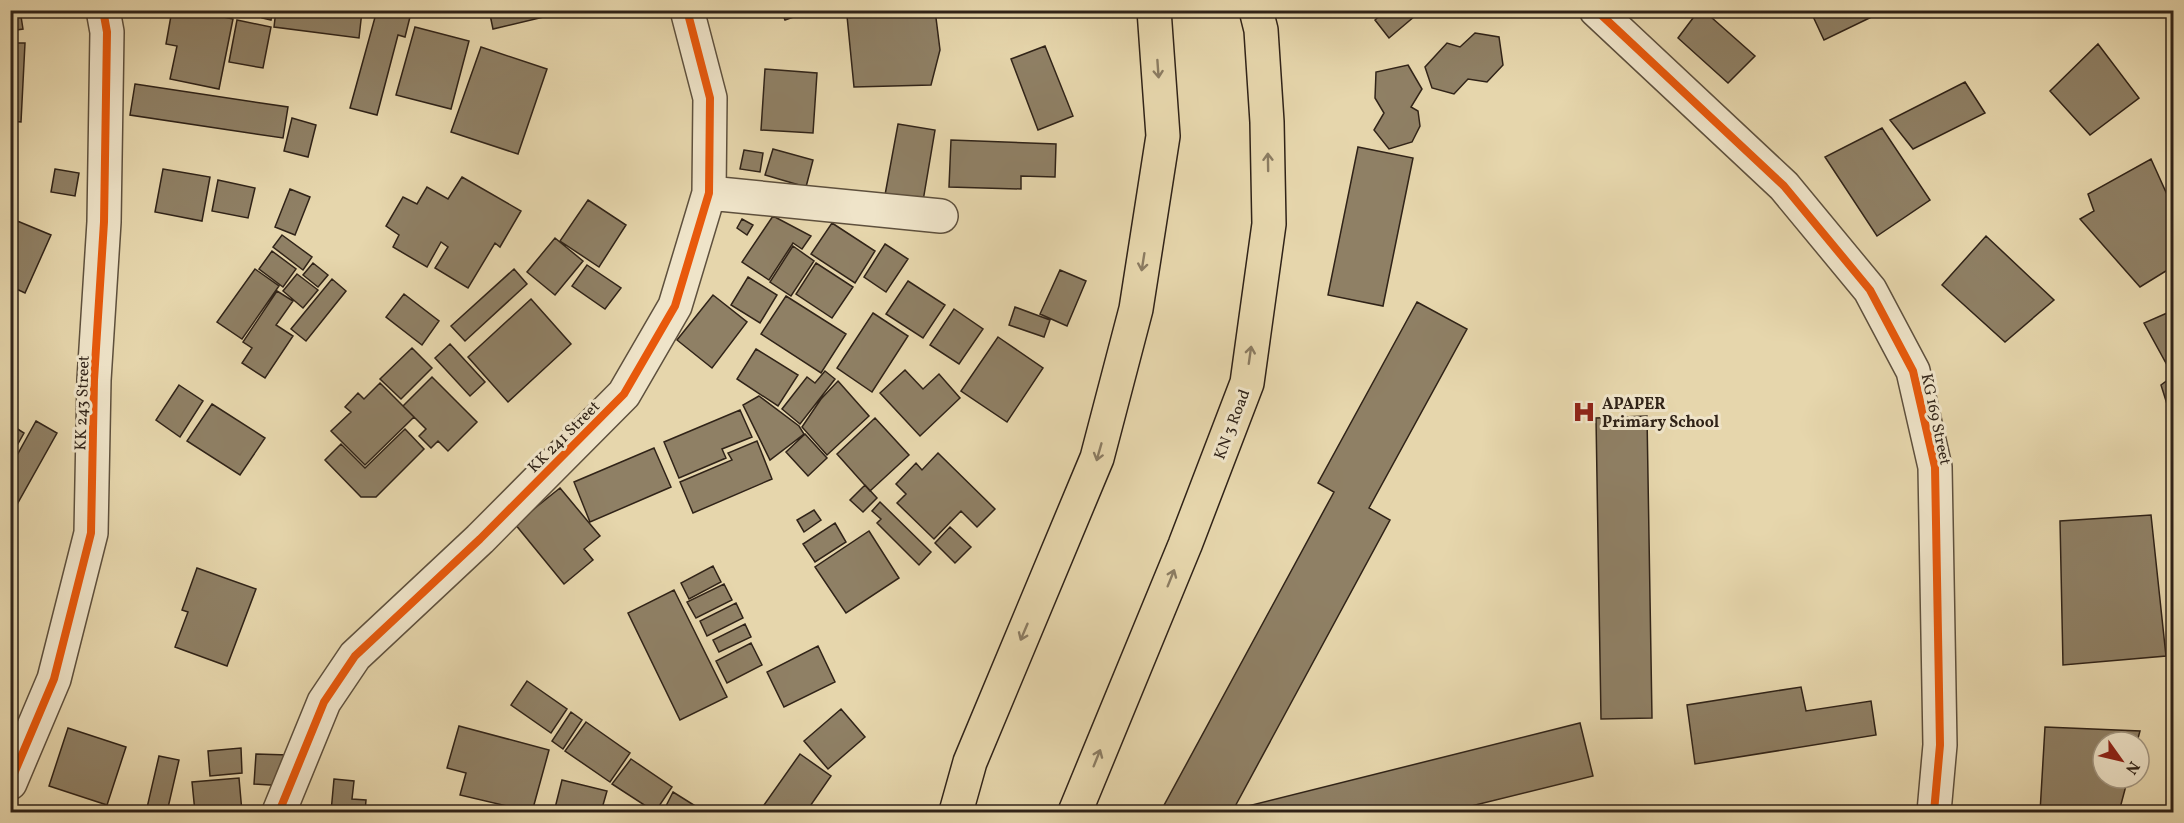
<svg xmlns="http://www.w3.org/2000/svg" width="2184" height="823" font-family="Vollkorn,serif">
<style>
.building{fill:#8f8065;stroke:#302318;stroke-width:1.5}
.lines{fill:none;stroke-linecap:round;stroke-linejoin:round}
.minor-casing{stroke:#5e503d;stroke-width:36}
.highway-casing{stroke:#302318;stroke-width:36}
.minor{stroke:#efe4c9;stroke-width:33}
.highway{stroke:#e6d6ac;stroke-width:33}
.cycleway-casing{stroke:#efe4c9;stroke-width:11}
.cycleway{stroke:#e8590c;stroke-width:8}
.oneway{stroke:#8b7c62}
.labels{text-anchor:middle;stroke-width:6;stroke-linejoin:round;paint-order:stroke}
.street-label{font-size:16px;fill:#302318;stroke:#efe4c9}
.poi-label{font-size:16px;font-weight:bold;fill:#302318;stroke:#efe4c9;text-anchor:start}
</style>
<rect width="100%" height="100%" fill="#e6d6ac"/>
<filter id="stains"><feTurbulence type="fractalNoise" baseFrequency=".00333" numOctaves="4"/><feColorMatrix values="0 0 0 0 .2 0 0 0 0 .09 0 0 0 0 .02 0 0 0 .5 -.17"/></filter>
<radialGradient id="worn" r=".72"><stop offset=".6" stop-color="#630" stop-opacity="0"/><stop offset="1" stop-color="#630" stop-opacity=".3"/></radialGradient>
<path class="building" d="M10,10H20L23,29L10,31Z
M172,10H190L233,19L219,89L170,79L177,46L166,44Z
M221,10H261V14Z
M263,10H273L271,20L262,18Z
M276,10L362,11L359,38L274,27Z
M377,10H400L411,13L405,37L398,35L377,115L350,108Z
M489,10H573L493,29Z
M781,10H813L785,20Z
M878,10H935L940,50L931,85L854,87L847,16Z
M1386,10H1422L1389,38L1375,20Z
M1699,10H1703L1755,56L1728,83L1678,38Z
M1810,10H1886L1824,40Z
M237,20L271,27L263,68L229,62Z
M415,27L469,41L451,109L396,95Z
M1475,33L1499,37L1503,65L1487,82L1468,79L1454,94L1432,88L1425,67L1447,43L1460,47Z
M10,43H25L21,122L10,121Z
M2098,44L2139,98L2090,135L2050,91Z
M1045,46L1073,116L1038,130L1011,59Z
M481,47L547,69L518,154L451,132Z
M1408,65L1422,89L1411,107L1418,111L1420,126L1412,142L1389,149L1374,130L1384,113L1375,98L1376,72Z
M765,69L817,73L813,133L761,130Z
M1965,82L1985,113L1913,149L1890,120Z
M135,84L288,107L283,138L130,115Z
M292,118L316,125L308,157L284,151Z
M898,124L935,130L923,201L885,195Z
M1882,128L1930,200L1877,236L1825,157Z
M951,140L1056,144L1055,177L1021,176V189L949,187Z
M1358,147L1413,158L1383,306L1328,295Z
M773,149L813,160L806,187L765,175Z
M744,150L763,153L760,172L740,169Z
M2151,159L2170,201L2174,200V266L2140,287L2080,219L2094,211L2088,194Z
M55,169L79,173L75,196L51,192Z
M163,169L210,177L202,221L155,212Z
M462,177L521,211L500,247L495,243L468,288L435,268L448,247L441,242L427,267L393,247L399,235L386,226L403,197L417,204L427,187L448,199Z
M218,180L255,188L248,218L212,211Z
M290,189L310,197L295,235L275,227Z
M588,200L626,225L599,267L560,241Z
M773,216L811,236L802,249L793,243L769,280L742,262Z
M10,218L51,235L25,293L10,286Z
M742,219L753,225L747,235L737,228Z
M832,223L875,251L855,283L811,254Z
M282,235L312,257L303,270L273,247Z
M1986,236L2054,300L2005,342L1942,285Z
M555,238L583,261L555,295L527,272Z
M885,244L908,259L886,292L864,277Z
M793,246L814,261L791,296L770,282Z
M272,251L296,269L283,287L259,269Z
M313,263L328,275L318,287L303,275Z
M816,263L853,287L832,318L796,294Z
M587,265L621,288L605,309L572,286Z
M255,269L279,286L242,339L217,322Z
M514,269L527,284L465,341L451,326Z
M1060,270L1086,281L1067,326L1040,314Z
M297,274L318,290L303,308L283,291Z
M748,277L777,295L760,323L731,305Z
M332,279L346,291L306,341L291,329Z
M908,281L945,305L923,338L886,314Z
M277,291L293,301L276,325L293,336L265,378L242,363L252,348L243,342Z
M404,294L439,321L422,345L386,317Z
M713,295L747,322L712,368L677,340Z
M786,296L846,334L821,373L761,334Z
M531,299L571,344L508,402L468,357Z
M1417,302L1467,329L1369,508L1390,520L1232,812H1168L1162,809L1334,492L1318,483Z
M1015,307L1050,320L1044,337L1009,325Z
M954,309L983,329L959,364L930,345Z
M2174,310V422L2173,423L2161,385L2173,376L2144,323Z
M873,313L908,336L872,392L837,368Z
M998,337L1043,368L1007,422L961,391Z
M450,344L485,382L470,396L435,358Z
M412,348L432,368L401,399L380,379Z
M756,349L798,375L778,406L737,379Z
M905,370L923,389L939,374L960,398L920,436L880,393Z
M825,371L835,379L800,424L782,409L807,377L815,383Z
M432,377L477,422L448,451L438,441L431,448L419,436L426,429L403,406Z
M838,381L869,416L827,455L802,427L821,399Z
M380,383L414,417L365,465L331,431L351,412L345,407L358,393L364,399Z
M179,385L203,401L180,437L156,420Z
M759,396L799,426L804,434L770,460L743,405Z
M212,404L265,438L240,475L187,441Z
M740,410L752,437L722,449L726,458L679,478L664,442Z
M1647,416L1652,718L1601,719L1596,418Z
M875,418L909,455L870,491L837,454Z
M36,421L57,433L10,517V468Z
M13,426L24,433L10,458V431Z
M405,429L424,449L376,497H361L325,460L341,444L365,468Z
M805,434L827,458L808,476L786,452Z
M757,441L772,479L693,513L680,482L732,460L728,453Z
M654,448L671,487L590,522L574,482Z
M938,453L995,509L977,527L961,511L934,539L897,503L906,494L896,484L916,463L922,470Z
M865,485L877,498L863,512L850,500Z
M560,488L600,536L584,549L593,560L564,584L515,524Z
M880,502L931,552L919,565L877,523L881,519L872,511Z
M814,510L821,520L804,532L797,520Z
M2151,515L2166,656L2063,665L2060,521Z
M835,523L846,542L815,562L803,544Z
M950,527L971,547L955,563L935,543Z
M869,531L899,578L846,613L815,567Z
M713,566L721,582L689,599L681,583Z
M197,568L256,589L227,666L175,647L188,612L182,610Z
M724,584L732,600L696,618L687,602Z
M674,590L727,697L680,720L628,613Z
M736,603L743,618L707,636L700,621Z
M745,624L751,637L719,652L713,640Z
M751,643L762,665L727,683L716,661Z
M818,646L835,682L784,707L767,672Z
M527,681L567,709L551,733L511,705Z
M1801,687L1806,711L1871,701L1876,735L1695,764L1687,705Z
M841,709L865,737L828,769L804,741Z
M571,712L582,720L563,749L552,741Z
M586,722L630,753L610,782L565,751Z
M1580,723L1593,776L1447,812H1237L1236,809Z
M459,726L549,750L532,812L460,795L466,773L447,768Z
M2045,727L2140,731L2137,742H2103V778H2128L2119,812H2040Z
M68,728L126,747L107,805L49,786Z
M241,748L242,773L210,776L208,751Z
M256,754L288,755L286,786L254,784Z
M800,754L831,776L806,812H775L764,805Z
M159,756L179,760L167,812H146Z
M631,759L672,787L655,812L612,784Z
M239,778L242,812H195L192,782Z
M334,779L354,781L352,799L366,800L365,812H331Z
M562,780L607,791L601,812H554Z
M673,792L705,812H663Z"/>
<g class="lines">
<g class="minor-casing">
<path id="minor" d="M1596,10L1784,186L1870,290L1913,371L1935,467L1940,745L1934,812
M709,193L941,216
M10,783L54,679L91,533L94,380L104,222L107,32L103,10
M279,812L324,702L355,656L480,539L624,394L675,306L709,193L710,98L687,10"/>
</g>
<g class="highway-casing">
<path id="highway" d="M956,812L970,762L1097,458L1136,309L1163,136L1154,10
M1075,812L1185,545L1247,383L1269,224L1267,122L1261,30L1256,10"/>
</g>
<use href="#minor" class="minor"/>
<use href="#highway" class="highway"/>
<g class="cycleway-casing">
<path id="cycleway" d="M1596,10L1784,186L1870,290L1913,371L1935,467L1940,745L1934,812
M10,783L54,679L91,533L94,380L104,222L107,32L103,10
M279,812L324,702L355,656L480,539L624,394L675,306L709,193L710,98L687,10"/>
</g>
<use href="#cycleway" class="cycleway"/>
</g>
<defs><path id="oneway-shaft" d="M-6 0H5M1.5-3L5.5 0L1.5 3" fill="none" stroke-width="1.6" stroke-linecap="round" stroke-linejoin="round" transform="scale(1.5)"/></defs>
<g class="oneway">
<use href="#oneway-shaft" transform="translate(1158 69) rotate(86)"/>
<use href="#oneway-shaft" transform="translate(1268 162) rotate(-91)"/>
<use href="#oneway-shaft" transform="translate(1143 262) rotate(99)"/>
<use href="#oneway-shaft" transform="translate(1250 355) rotate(-82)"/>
<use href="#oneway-shaft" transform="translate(1099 452) rotate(106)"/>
<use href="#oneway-shaft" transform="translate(1171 578) rotate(-68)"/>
<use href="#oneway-shaft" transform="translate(1024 632) rotate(113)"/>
<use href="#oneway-shaft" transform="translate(1097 758) rotate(-68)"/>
</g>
<defs>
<g id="hospital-bare" transform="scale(1.8)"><path d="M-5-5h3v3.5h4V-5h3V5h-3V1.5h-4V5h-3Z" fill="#8f2418" stroke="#efe4c9" stroke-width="2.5" paint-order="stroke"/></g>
</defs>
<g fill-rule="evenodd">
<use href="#hospital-bare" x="1584" y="412"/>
</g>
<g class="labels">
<g class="street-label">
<text transform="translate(81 403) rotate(-88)" y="6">KK 243 Street</text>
<text transform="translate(1937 419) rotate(78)" y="6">KG 169 Street</text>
<text transform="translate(1231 424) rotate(-69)" y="6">KN 3 Road</text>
<text transform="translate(563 436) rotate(-45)" y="6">KK 241 Street</text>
</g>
<g class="poi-label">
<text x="1602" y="409">APAPER<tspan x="1602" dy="18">Primary School</tspan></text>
</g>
</g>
<rect width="2184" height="823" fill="none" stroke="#e6d6ac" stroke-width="36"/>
<rect x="12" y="12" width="2160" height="799" fill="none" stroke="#302318" stroke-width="3"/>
<rect x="18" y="18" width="2148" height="787" fill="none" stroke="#302318" stroke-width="1.5"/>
<g transform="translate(2121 760) rotate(124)"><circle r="28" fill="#efe4c9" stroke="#a39782" stroke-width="1.5"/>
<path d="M0-4.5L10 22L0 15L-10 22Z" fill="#8f2418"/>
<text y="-9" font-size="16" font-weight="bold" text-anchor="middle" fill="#302318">N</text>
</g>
<rect width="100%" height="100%" filter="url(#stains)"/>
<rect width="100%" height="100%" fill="url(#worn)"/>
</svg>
